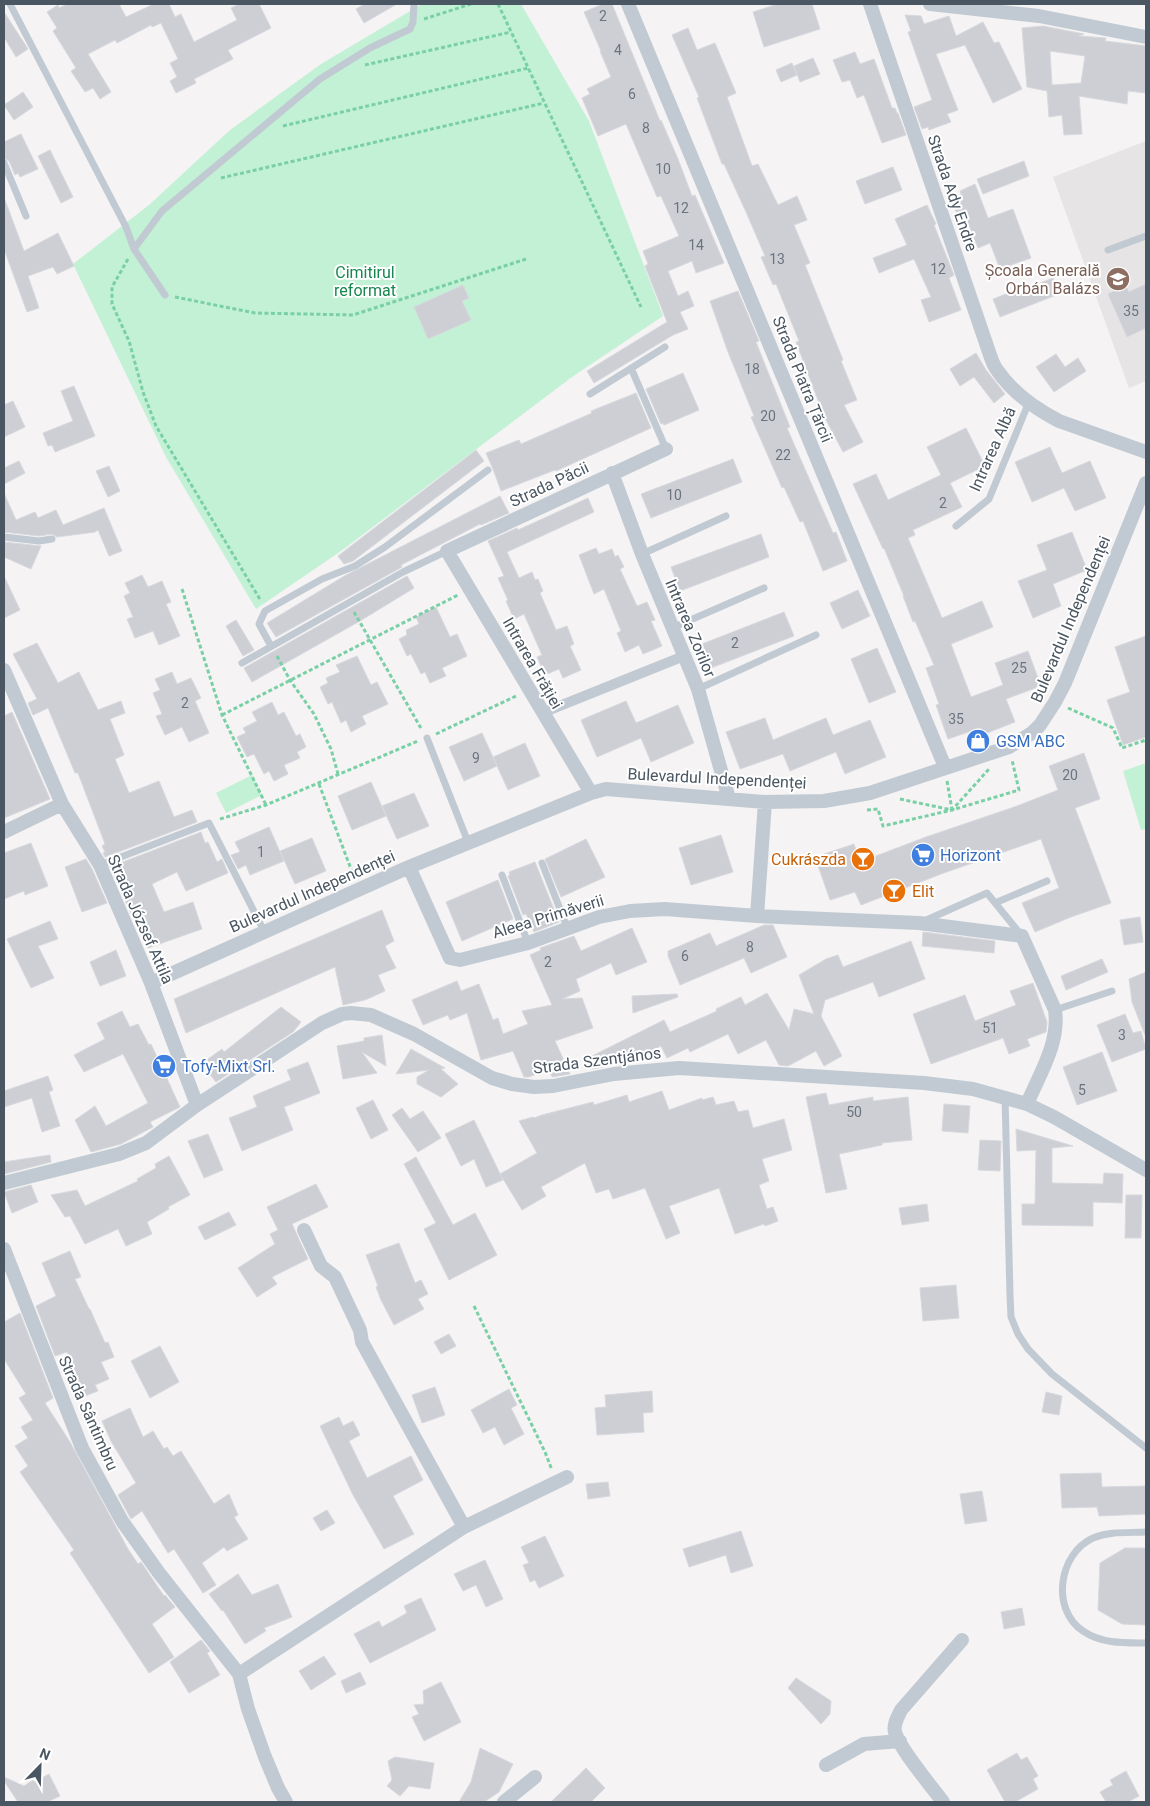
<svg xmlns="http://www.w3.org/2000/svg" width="1150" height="1806" font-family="Roboto,sans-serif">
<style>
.education{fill:#e6e4e5}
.green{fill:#c3f1d5}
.building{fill:#cdcfd5;stroke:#d7d9de;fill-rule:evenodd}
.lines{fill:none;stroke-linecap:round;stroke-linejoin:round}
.path{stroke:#7ad0a6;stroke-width:3;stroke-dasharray:4 2.5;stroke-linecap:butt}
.service{stroke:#c1cad2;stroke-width:7}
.pedestrian{stroke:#c1cad2;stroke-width:10}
.minor{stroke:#c1cad2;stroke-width:14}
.labels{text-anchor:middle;stroke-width:4;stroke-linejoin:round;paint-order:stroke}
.number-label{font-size:14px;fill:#6b747e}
.street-label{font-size:16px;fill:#4a5661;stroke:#fff}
.education-label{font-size:16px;fill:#785e54;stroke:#fff;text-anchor:end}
.park-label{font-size:16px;fill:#17864f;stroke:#fff}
.shop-label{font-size:16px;fill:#366cbe;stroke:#fff;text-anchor:start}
.food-label{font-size:16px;fill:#c56008;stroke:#fff;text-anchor:end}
</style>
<rect width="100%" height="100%" fill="#f5f3f3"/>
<path class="education" d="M1146,141V381L1129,388L1053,177Z"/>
<path class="green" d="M422,4H521L589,121L663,316L572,377L341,551L256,609L166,457L73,264L149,205L230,130L321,64Z
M1146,763V829L1141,830L1123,771Z
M252,775L262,795L226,813L216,793Z"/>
<path class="building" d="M68,4H119L126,17L154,4H169L175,17L181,14L194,42L237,20L231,8L239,4H259L271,28L228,50L233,59L194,79L196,83L176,93L170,81L177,77L170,63L178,59L161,23L152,27L151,25L117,43L115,40L88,54L111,92L100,99L93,88L85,92L71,71L76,68L53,31L57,28L47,12L58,5L59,8Z
M365,4H397L364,23L356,9Z
M603,4H612L660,121L661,120L678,159L692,196L695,195L724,263L696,273L692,261L668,271L678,296L688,291L694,306L680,312L688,329L673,335L594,383L587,371L667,322L645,266L648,264L643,251L679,236L661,196L657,197L626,124L598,136L582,98L590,94L587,89L611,77L600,51H601L584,12Z
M778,4H812L820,29L764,47L753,12Z
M4,12L28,49L16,57L4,37Z
M905,15L921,16L924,24L949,16L956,36L983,22L994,43L999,42L1022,89L993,103L965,45L936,54L958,110L947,114L951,122L929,130L928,127L922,129L914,107L932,100L908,32L911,31Z
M1043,26L1084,34L1079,36L1106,38L1105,41L1146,46V93L1128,91L1127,104L1079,96L1082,134L1064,135L1062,115L1049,117L1047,91L1027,87L1022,28ZM1050,51L1085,56L1081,83L1052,85Z
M688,28L697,50L715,43L736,93L727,97L752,166L758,164L778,205L797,196L807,220L794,225L810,263L805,265L843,360L841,361L857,400L844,405L863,442L843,452L824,416L796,342L799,341L776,284L773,285L761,257L765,256L746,212L724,164H722L697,98L699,97L672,35Z
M855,52L860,64L874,59L892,108H895L897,113H898L906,135L882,143L864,95L857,98L850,80L842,82L833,60Z
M813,58L820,74L800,82L794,66Z
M792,63L797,75L781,82L776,70Z
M23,92L33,107L14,120L4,105Z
M21,134L38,169L20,177L18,173L15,175L9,161L4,158V142Z
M50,150L73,197L61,203L38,156Z
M1024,161L1029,176L983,194L977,179Z
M893,167L902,190L865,204L856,181Z
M975,184L988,218L1013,209L1031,258L1000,269L990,243L978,248L965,215L958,217L953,204L963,200L960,191Z
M4,200H5L24,251L58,233L74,266L57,274L53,267L28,276L39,308L27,312L4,249Z
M927,205L936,224L934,225L954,275L949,278L961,310L929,322L921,300L931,297L914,259L879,273L873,258L907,245L895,219Z
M1053,278L1059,294L1000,317L993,299L1024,287L1025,289Z
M1146,284V328L1127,337L1108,294L1126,286L1129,292Z
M463,285L469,298L462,301L471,320L428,339L414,307Z
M738,291L759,341L756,342L790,427L787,428L833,533L836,532L847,561L823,571L803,521L800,522L784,487L782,488L751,417L754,416L728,352L710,301Z
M976,353L986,370L1005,394L994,403L974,377L960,386L950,369Z
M1056,354L1065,367L1078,358L1086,371L1054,392L1036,367Z
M683,373L699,410L664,425L663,423L661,424L646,389Z
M74,386L95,436L55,452L52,445L48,446L43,433L73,421L61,391Z
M636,393L651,428L556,471L555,470L501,491L493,469L486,453L519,440L521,444L592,413L591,411Z
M13,401L25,427L4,437V405Z
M966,428L985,466L950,483L962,507L913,530L915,535L908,538L942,618L982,601L993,627L951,644L971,697L1003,685L995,663L1028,651L1041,686L1006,699L1015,722L982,735L980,728L948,739L936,705L939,704L926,668L934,665L915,621L913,622L903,596H904L884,548L883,549L853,484L876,474L888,500L941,475L927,447Z
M1050,447L1062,473L1090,461L1106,498L1075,511L1064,488L1032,502L1015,462Z
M476,450L484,461L353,561L344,564L338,556Z
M733,459L742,482L651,518L641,494Z
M19,461L25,473L4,484V468Z
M109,466L120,491L108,497L96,471Z
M4,493L16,520L35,512L38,518L56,510L63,525L104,508L122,551L109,556L98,530L95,532L57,537L52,534L39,536L4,532Z
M500,496L509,513L481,525L480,524L401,565L402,567L276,637L267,623L346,575Z
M588,498L594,512L507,552L519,578L532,572L535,580L538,579L543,591L540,593L556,630L567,626L574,644L570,646L581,670L563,678L559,669L545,675L537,657L542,655L524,614L514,619L506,601L508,600L498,578L504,576L488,541L517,528L518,530Z
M1072,532L1087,570L1053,584L1061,606L1033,618L1018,581L1047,570L1037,545Z
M761,534L769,557L680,591L671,567Z
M4,542L41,546L31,569L4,557Z
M596,548L599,554L612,549L615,557L618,555L624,567L620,569L637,606L647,602L655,620L651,621L662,646L643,654L639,645L625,652L617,633L621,631L604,589L594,594L579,555Z
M142,575L148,587L162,581L171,602L166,604L180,636L159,645L153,631L135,638L127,619L133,617L124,596L130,593L125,583Z
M4,576L20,610L4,618Z
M407,576L414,588L360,621L252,682L244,668Z
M858,590L870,616L842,629L830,603Z
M436,607L450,637L457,634L467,656L442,668L446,676L430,683L425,672L421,674L411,654L407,656L399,639L407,635L406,630L419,624L416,617Z
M784,612L794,636L711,668L702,644Z
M236,620L254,650L243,656L226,626Z
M1146,636V737L1123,745L1107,700L1130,692L1115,647Z
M37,643L58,683L79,672L98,710L121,701L125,713L110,719L124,755L115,759L129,793L159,781L174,817L192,810L197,822L105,857L103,853L105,852L102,846L105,844L78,773H75L48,708L33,715L28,703L37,699L13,654Z
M877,648L896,692L869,703L851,659Z
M357,656L371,685L377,682L388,704L362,716L366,724L351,732L346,720L341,723L332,702L328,704L320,687L328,683L326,678L340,672L336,665Z
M172,672L177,684L191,678L201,698L195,701L209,733L189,742L182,727L165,735L156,716L162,714L153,693L160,690L155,679Z
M626,701L636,723L678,705L694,743L651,762L641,738L597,757L581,720Z
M272,702L278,715L284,712L296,736L300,734L306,747L297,752L300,758L284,765L288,774L274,781L269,771L264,774L254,754L247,757L237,737L246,733L243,728L257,721L252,712Z
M12,712L50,799L4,818V716Z
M765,718L773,740L826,718L833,735L870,720L886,757L845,774L836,752L790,771L783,754L740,769L726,732Z
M482,733L497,766L464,781L449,747Z
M525,743L540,776L508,790L493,757Z
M1084,753L1100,799L1075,808L1111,903L1071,917L1035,932L1022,903L1059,888L1041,839L941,874L861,905L855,892L830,900L815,857L854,844L860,862L926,837L1017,806L1058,790L1049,766Z
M371,782L386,816L352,830L338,796Z
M414,793L429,826L397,839L382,806Z
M269,827L284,861L250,875L246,865L238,869L231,855L240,852L235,842Z
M201,832L205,843L208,842L217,862L222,859L228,873L186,891L177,872L152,884L164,912L193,902L202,929L148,948L136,915L132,916L110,867Z
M721,835L733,872L691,885L679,848Z
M312,838L326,871L295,884L280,851Z
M586,839L605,877L561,897L545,859Z
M31,843L48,886L25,895L24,891L4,899V853Z
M86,859L92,869L107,903L82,912L65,867Z
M535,862L559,922L534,932L526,914L523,915L508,876L510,875L509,872Z
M498,880L513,919L462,941L446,902Z
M382,910L394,941L385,946L396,968L378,975L385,991L365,1000L343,1005L335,967L186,1033L174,999Z
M1140,917L1143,942L1124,945L1120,920Z
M50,921L58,939L38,946L54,978L31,988L7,939Z
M764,925H773L787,957L751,973L744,958L680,985L668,956V951L710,933L716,946Z
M632,928L647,962L616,975L611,963L576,979L580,991L562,999L582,998L593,1028L555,1041L570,1074L552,1077L549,1069L529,1077H524L513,1051L481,1060L467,1013L450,1020L448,1015L423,1025L412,1000L457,981L461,991L479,984L493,1020L498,1018L503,1034L528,1024L522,1011L552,1005L530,955L541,950L540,948L574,936L581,951Z
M923,932L995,941L994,953L922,946Z
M911,941L925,979L879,997L873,982L825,1000L821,1016L842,1056L824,1066L816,1051L788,1066L779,1065L766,1040L738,1054L728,1034L690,1052L688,1048L667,1058L661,1046L620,1065L616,1064L593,1069L588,1058L664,1020L670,1032L717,1011L716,1009L741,997L745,1005L767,993L789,1030L794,1009L814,1014L799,975L826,959L838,955L843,967Z
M116,950L126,976L100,986L90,962Z
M1102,959L1108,972L1066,990L1061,976Z
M1146,972V1035H1145L1132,1002L1129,979Z
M1033,983L1047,1022L1046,1032L1027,1039L1030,1046L1009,1054L1003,1038L931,1064L913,1014L965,995L975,1021L1016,1005L1010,991Z
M677,994L678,997L633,1013L632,996Z
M281,1007L301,1022L293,1032L216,1082L201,1064L222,1049L224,1052Z
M122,1011L130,1027L138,1024L149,1045L151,1044L180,1107L150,1122L153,1127L121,1144L91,1152L75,1120L95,1106L106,1126L148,1103L123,1054L84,1072L74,1055L105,1039L97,1023Z
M1125,1014L1133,1033L1141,1031L1146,1049L1112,1062L1097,1025Z
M382,1035L386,1066L362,1052L377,1073L343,1079L337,1046L364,1041V1038Z
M411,1049L445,1068L441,1069L458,1084L441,1097L417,1084V1077L429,1070L396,1074Z
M1102,1052L1117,1091L1077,1105L1063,1067Z
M308,1062L320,1093L284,1107L293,1130L242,1151L229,1118L257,1107L253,1096L291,1080L287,1070Z
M48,1076L53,1090L49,1092L60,1126L42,1132L32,1098L4,1107V1091Z
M662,1091L669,1110L702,1098V1100L713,1097L716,1105L734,1101L738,1112L748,1110L753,1128L784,1119L792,1150L762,1159L769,1181L759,1185L767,1209L773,1207L778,1221L765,1226L764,1224L735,1234L719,1188L669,1206L680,1233L666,1239L645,1188L613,1199L609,1189L596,1193L585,1163L541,1187L546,1196L522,1210L500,1174L537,1153L519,1121L533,1117L534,1118L542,1115L593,1102L594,1105L627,1095L629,1102Z
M826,1093L829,1105L873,1097V1101L908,1097L912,1140L882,1143V1145L839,1154L847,1189L826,1193L806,1097Z
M373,1100L388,1130L371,1139L356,1108Z
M944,1104L970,1106L968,1133L942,1131Z
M402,1108L410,1119L423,1111L441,1138L418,1152L392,1115Z
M474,1120L503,1180L486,1187L474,1159L461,1166L445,1134Z
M1016,1129L1073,1146L1052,1148V1183L1103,1184L1104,1173L1123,1174L1122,1203L1093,1202V1226L1022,1225V1204H1035L1036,1150L1017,1151Z
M208,1134L223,1170L204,1178L188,1141Z
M980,1140L1001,1141L1000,1171L978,1170Z
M50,1155L51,1162L4,1174V1162Z
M169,1156L190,1195L168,1207L169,1209L147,1222L152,1234L126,1246L118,1229L85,1244L70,1216L65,1217L51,1195L77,1190L85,1206L138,1181L137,1179L156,1168L155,1164Z
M416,1157L453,1225L475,1213L497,1255L449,1280L424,1229L436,1223L404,1164Z
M316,1184L328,1207L292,1224L308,1259L272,1277L277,1284L257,1297L238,1268L275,1244L270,1234L278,1230L267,1207Z
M31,1185L38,1202L12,1213L4,1192Z
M1126,1195H1142L1141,1238H1125Z
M927,1204L929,1221L902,1225L899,1208Z
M229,1212L236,1225L205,1240L198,1227Z
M399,1243L415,1283L421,1280L428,1294L418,1299L424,1309L394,1325L381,1300L376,1287L378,1286L366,1255Z
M70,1251L81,1277L75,1279L89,1309H90L105,1343L108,1342L114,1357L101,1362L109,1379L95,1385L98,1391L85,1396L67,1352L55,1356L36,1306L56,1296L42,1263Z
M956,1285L959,1318L923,1321L920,1288Z
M20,1313L53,1398L45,1403L70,1442L128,1549L138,1564L141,1562L164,1596L165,1595L175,1607L152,1624L174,1657L149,1673L70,1553L74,1550L20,1472L28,1466L15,1446L28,1438L21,1427L33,1420L19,1398L26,1394L4,1359V1322Z
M449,1334L456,1346L441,1354L434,1342Z
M160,1346L179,1382L150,1398L131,1361Z
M435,1387L445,1415L422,1423L412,1395Z
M509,1389L517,1405L511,1408L524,1434L504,1445L495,1427L483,1433L471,1410Z
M652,1391L653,1412L643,1413L644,1432L597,1435L595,1408L606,1407L605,1395Z
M1046,1392L1062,1396L1059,1415L1042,1412Z
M130,1408L143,1437L153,1431L164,1449L167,1447L173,1456L181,1451L214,1504L229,1494L238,1515L234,1517L248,1539L227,1551L224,1547L202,1563L216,1585L203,1593L174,1549L168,1553L142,1511L131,1519L118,1495L136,1483L111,1441L102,1421Z
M339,1417L343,1426L353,1421L360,1435L349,1441L367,1478L411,1456L423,1480L393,1496L414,1534L384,1549L353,1495L320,1426Z
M1101,1473L1102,1487L1146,1486V1514L1099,1516L1097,1507L1062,1508L1060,1474Z
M608,1482L610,1496L588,1499L586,1484Z
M982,1491L987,1521L965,1524L960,1494Z
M327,1510L335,1523L321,1531L313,1518Z
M741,1531L753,1566L731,1573L726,1555L689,1567L683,1549Z
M545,1536L564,1576L539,1588L535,1580L530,1582L523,1565L529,1563L521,1547Z
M1125,1548H1146V1625L1122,1624L1098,1610L1100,1563Z
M485,1560L503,1599L486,1607L476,1585L463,1591L454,1574Z
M238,1574L252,1595L278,1584L292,1617L264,1628L266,1631L245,1644L223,1610L222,1611L209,1594Z
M421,1598L436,1630L370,1663L354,1634L379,1621L382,1627L407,1613L404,1606Z
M1022,1608L1025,1625L1004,1629L1001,1612Z
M201,1640L210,1651L207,1653L220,1675L189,1693L170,1662Z
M324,1656L336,1674L311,1690L299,1671Z
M360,1672L366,1684L346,1693L341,1681Z
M796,1678L831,1701L830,1714L821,1724L788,1688Z
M441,1682L461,1722L424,1741L412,1717L419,1714L414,1705L424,1704L423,1691Z
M480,1748L513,1764L499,1792L484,1802H459L471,1782Z
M1017,1753L1021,1760L1027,1757L1038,1776L1033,1779L1038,1789L1015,1802H1005L987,1770Z
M395,1757L434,1763L430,1789L409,1786L400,1796L387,1786L392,1780L388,1761Z
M586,1768L605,1788L591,1802H551Z
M1126,1771L1139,1796L1128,1802H1106L1100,1792L1113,1785L1110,1780Z
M49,1774L60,1796L47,1802H18L4,1781V1777L24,1786L33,1780L34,1782Z"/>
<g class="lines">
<path class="path" d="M498,4L641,307
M424,19L471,4
M365,65L511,32
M283,126L528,68
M221,178L544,103
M128,259L112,287V304L129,341L143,392L156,426L261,601
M175,297L255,313L353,315L526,259
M182,589L222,715L266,805
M354,612L422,730
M277,656L290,680L314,714L331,749L338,774
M1068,708L1113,728L1122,748L1146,740
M222,715L458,595
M436,734L516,696
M947,781L952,810
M319,784L354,877
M900,799L952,810L989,769
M867,810L878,809L883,826L952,810L1019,790L1012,760
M220,819L266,805L418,741
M474,1306L545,1452L552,1470"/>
<path class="service" d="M10,4L126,227L134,249L162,211L320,79L370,48L410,29L413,22L414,4
M4,163L26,216
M134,249L165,295
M1108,250L1146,236
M631,368L666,449
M590,394L665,347
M956,526L989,499L1029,402
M4,537L39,541L52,539
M642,554L726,516
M672,628L764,588
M271,646L259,624L265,611L322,579L355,566L385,547L488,470
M242,663L403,572L447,551
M698,689L816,635
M427,738L468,842
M542,863L567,927
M100,865L209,823L264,931
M502,875L528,943
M995,903L1047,881
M924,921L987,893L1022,936
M1055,1010L1112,991
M1005,1097L1010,1295L1011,1317L1018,1334L1028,1349L1052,1374L1146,1448
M1146,1532C1128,1533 1110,1531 1093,1538C1058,1554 1051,1610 1083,1631C1102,1644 1124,1643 1146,1643"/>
<path class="pedestrian" d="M542,713L684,656"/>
<path class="minor" d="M628,4L945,767
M870,4L989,352C991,358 993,365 997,370C1012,392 1036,409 1059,421L1146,452
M930,4L1039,16L1146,37
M612,473L642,554L698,689L729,799
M4,670L62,804L100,865L151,983L197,1105
M591,793L447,551L666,449
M765,802L757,916L919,923L1022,936L1055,1010C1060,1043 1039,1075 1027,1104
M4,832L62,804
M409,867L450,958L460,960L528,943L599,917L630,911L665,909L757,916
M151,983L409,867L591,793L606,789L765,802L824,801L870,793L1009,747L1032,733L1040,725L1055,702L1065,683L1146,483
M4,1183L119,1154L146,1143L197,1105L322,1023L342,1014L351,1013L371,1015L414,1034L492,1078L512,1084L534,1087L553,1086L614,1074L679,1068L924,1083L973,1089L1027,1104L1054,1117L1146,1170
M304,1230L321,1266L335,1277L360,1330L362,1342L464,1527
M4,1249L82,1448L122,1521L159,1573L239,1674L248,1709L265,1757L278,1788L286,1802
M239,1674L464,1527L567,1477
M826,1765L864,1744L900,1741
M504,1802L535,1777
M943,1802C932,1787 899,1748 895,1732C893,1724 898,1717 901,1710L962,1640"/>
</g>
<defs>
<g id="school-disc" transform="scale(1.25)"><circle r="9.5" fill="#8d6e63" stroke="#fff"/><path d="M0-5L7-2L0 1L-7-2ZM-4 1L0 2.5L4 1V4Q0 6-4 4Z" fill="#fff"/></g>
<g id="shop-disc" transform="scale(1.25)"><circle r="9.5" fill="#3f7fe0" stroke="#fff"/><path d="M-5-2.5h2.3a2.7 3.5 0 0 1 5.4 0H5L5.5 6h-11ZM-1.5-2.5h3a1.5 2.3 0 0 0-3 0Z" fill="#fff"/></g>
<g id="supermarket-disc" transform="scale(1.25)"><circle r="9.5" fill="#3f7fe0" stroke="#fff"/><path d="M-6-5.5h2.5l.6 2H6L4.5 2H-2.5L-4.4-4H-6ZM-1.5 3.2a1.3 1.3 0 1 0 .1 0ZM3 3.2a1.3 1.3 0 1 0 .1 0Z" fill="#fff"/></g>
<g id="bar-disc" transform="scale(1.25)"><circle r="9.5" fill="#e8710a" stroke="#fff"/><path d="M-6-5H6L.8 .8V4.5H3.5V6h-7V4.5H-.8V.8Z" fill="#fff"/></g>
</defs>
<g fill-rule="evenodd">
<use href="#school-disc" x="1118" y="279"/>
<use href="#shop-disc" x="978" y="741"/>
<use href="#supermarket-disc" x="923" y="855"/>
<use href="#bar-disc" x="863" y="859"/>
<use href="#bar-disc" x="894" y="891"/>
<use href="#supermarket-disc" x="164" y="1066"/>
</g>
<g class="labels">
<g class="number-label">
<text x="603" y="21">2</text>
<text x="618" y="55">4</text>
<text x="632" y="99">6</text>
<text x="646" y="133">8</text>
<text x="663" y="174">10</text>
<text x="681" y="213">12</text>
<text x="696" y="250">14</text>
<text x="777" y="264">13</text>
<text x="938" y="274">12</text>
<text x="1131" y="316">35</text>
<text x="752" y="374">18</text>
<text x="768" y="421">20</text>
<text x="783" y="460">22</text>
<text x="674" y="500">10</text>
<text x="943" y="508">2</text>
<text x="735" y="648">2</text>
<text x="1019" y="673">25</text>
<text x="185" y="708">2</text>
<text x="956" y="724">35</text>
<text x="476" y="763">9</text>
<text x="1070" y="780">20</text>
<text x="261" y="857">1</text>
<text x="750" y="952">8</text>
<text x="685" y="961">6</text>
<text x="548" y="967">2</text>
<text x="990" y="1033">51</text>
<text x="1122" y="1040">3</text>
<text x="1082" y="1095">5</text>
<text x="854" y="1117">50</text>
</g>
<g class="street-label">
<text transform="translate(953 193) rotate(71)" y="6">Strada Ady Endre</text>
<text transform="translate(803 379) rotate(68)" y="6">Strada Piatra Țărcii</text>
<text transform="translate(992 449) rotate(-66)" y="6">Intrarea Albă</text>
<text transform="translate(549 484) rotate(-25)" y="6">Strada Păcii</text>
<text transform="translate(1070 619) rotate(-67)" y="6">Bulevardul Independenței</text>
<text transform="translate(691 628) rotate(67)" y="6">Intrarea Zorilor</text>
<text transform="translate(533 663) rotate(60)" y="6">Intrarea Frăției</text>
<text transform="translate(717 778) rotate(3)" y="6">Bulevardul Independenței</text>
<text transform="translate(312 891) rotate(-24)" y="6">Bulevardul Independenței</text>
<text transform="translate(548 916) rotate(-17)" y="6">Aleea Primăverii</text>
<text transform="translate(141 919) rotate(66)" y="6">Strada József Attila</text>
<text transform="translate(597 1060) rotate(-7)" y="6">Strada Szentjános</text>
<text transform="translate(89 1413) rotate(66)" y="6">Strada Sântimbru</text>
</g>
<g class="education-label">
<text x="1100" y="276">Școala Generală<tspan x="1100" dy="18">Orbán Balázs</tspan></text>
</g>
<g class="park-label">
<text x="365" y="278">Cimitirul<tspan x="365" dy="18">reformat</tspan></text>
</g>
<g class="shop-label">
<text x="996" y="747">GSM ABC</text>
<text x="940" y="861">Horizont</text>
<text x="182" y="1072">Tofy-Mixt Srl.</text>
</g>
<g class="food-label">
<text x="846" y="865">Cukrászda</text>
<text x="912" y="897" text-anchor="start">Elit</text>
</g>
</g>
<rect width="1150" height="1806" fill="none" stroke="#4a5661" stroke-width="10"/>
<g transform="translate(40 1766) rotate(23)" stroke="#ffffff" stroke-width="4" paint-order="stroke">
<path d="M0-4L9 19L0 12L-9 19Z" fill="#4a5661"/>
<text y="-8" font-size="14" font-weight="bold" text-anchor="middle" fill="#4a5661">N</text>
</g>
</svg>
